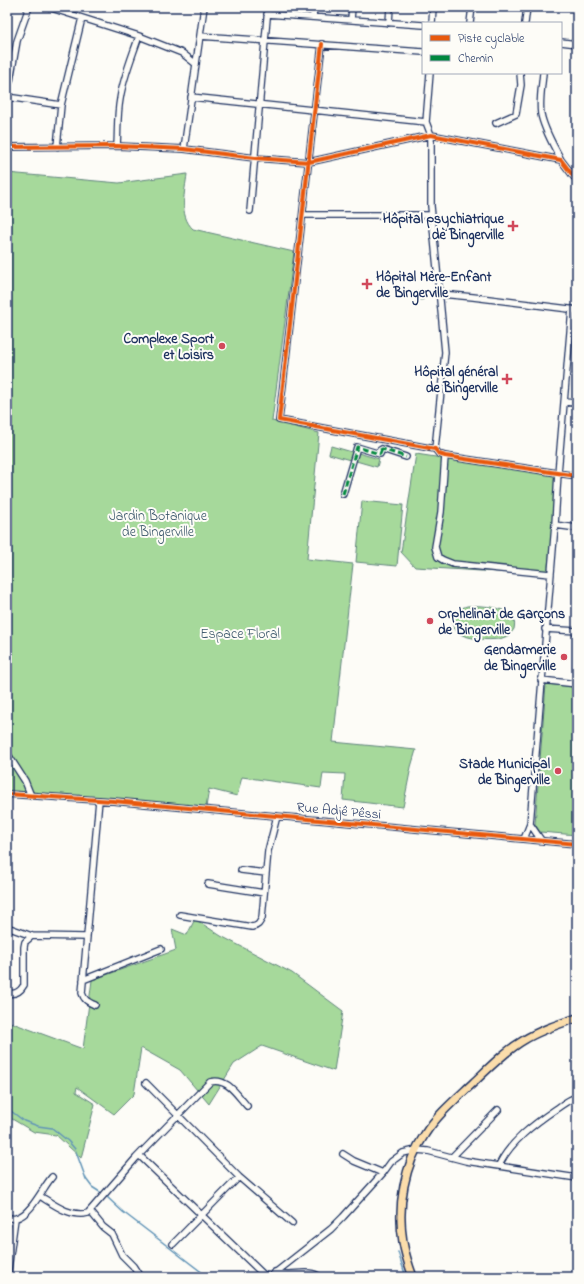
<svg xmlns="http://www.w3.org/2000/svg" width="584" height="1284" font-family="'Indie Flower',sans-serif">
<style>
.green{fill:#a6d99b;stroke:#60847c}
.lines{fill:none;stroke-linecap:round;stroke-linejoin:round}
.stream{stroke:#6194b7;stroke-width:1.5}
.minor-casing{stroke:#1b2f5e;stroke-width:8}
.major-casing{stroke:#1b2f5e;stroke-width:10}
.minor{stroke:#fdfcf7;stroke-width:5.5}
.major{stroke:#fbddab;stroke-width:7}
.quiet{stroke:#00873e;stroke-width:3;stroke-dasharray:6 3;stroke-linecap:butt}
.cycleway-casing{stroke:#fdfcf7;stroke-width:6}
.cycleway{stroke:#e8590c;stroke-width:4}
.poi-dot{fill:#d1495b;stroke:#fdfcf7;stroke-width:1.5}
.labels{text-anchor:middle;stroke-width:4;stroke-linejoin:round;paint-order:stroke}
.poi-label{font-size:14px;font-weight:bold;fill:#1b2f5e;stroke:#fdfcf7;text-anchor:end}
.park-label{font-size:14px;fill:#3e5a6d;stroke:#fdfcf7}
.street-label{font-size:14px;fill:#1b2f5e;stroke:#fdfcf7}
</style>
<rect width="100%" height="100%" fill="#fdfcf7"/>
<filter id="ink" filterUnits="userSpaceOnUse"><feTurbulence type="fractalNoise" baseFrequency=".025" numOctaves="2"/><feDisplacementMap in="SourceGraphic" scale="8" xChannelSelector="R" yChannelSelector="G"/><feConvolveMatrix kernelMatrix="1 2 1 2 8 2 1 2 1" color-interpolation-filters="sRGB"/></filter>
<g filter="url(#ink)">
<path class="green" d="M7,173L119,183L187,174C185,192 178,215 193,229L294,252L272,421L319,433L307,559L353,564L333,742L416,750L411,767L403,807L343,800L345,774L323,773L321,788L242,777L237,796L209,789L206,807L102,797L7,793Z
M416 295a5 5 0 1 1 10 0a5 5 0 1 1-10 0Z
M331,446L352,452L350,460L329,454Z
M358,453L379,459L377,467L356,461Z
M416,454L558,476L547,575L415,567L401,552Z
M362,501L403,505L397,566L356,562Z
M467,606C481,605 520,606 514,629C512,632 509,636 505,637C496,642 471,639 462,635C446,626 451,611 467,606Z
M546,684L577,687V835L540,832L535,824Z
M195,919L221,936L292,973L343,1011L334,1071L262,1046L234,1064L209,1104L180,1070L141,1048L134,1094L114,1114L77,1087L76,1092L95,1104L81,1158L56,1135L34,1132L7,1116V1021L83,1049L92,980L176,950L172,929L187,935Z"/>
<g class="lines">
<path class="stream" d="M7,1108L24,1121L38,1126L52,1128L68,1141L75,1149L86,1179L92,1187L103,1194
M106,1196L123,1212L208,1277
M398,1252L406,1277"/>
<g class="minor-casing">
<path id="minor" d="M48,7L139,36L182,53L196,64
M267,14L423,25
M313,17L314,7
M351,20L352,7
M389,23L390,7
M432,23L433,7
M470,23L472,7
M525,23L527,7
M200,36L423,52
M561,42L577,44
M322,44L279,420L435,449L439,454L445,456L577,476
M543,73C542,86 539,101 541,114C544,130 554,146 561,160
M10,81L17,41L29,7
M7,97L61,105L57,147
M191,97L426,122L431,135V206L445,352L435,449
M61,105L82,18
M426,122L430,73
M496,123L516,114L521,85L520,73
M117,146C118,131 117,115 120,99C123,78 132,57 139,36
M7,147L117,146L184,149L255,158L309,162L431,135L561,160L574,177L577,179
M184,149L204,7
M250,211L268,7
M303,215H432
M441,294L473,297L577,310
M564,402L577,403
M380,450L382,449L406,457
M445,456L441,512L435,547L438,557L443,560L453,564L550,574
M343,494L357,447L380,454L382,449
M555,525L577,528
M545,629L577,631
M541,680L577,684
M7,753L25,781L31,796
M7,794L113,801L577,844
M530,824L541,840
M524,839L530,824L555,525L558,473L572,309
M241,870L266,873
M208,884L264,893
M180,915L252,927C258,926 259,924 262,918L268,851L277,816
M7,927L32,936L86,937
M83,980L161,949
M7,993C15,995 20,992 24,985V947L25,942L32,936
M95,1005C88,1002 84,1000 82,993L99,800
M146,1083L239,1177L292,1223
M343,1154L354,1161L383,1173
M139,1155L266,1277
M452,1157L498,1110
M499,1165C511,1141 534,1124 556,1109C562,1105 569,1099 577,1097
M40,1196C53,1204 71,1218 88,1213L136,1158L210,1082C227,1077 237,1095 247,1106
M90,1211L103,1227L112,1234L122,1255L133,1266L140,1277
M7,1217C10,1218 14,1219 16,1218C31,1215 43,1187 52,1177
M173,1244L239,1177
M275,1272C290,1278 309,1268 320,1277
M7,1277L15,1219
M270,1277L331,1229L343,1217L383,1173L391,1162L403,1153L416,1150L428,1151L466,1161L577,1178"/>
</g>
<g class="major-casing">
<path id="major" d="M413,1277C409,1266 405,1254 403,1242C397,1206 404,1165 425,1134C437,1115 456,1099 473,1083C489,1068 505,1051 524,1040C540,1030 559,1024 577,1018"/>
</g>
<use href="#minor" class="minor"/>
<use href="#major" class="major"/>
<path class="quiet" d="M380,450L382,449L406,457
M343,494L357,447L380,454L382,449"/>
<g class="cycleway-casing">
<path id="cycleway" d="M322,44L279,420L435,449L439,454L445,456L577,476
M7,147L117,146L184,149L255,158L309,162L431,135L561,160L574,177L577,179
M7,794L113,801L577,844"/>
</g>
<use href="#cycleway" class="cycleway"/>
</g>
</g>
<g class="poi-dot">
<path d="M511 220h4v4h4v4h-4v4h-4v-4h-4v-4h4z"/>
<path d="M365 278h4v4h4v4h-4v4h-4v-4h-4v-4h4z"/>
<circle cx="222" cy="346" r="4"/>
<path d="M505 373h4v4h4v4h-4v4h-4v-4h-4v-4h4z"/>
<circle cx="430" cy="621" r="4"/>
<circle cx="564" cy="657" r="4"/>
<circle cx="558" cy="771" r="4"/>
</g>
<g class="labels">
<g class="poi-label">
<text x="504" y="223">Hôpital psychiatrique<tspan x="504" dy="16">de Bingerville</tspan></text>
<text x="376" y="281" text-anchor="start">Hôpital Mère-Enfant<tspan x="376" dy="16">de Bingerville</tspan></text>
<text x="214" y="343">Complexe Sport<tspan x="214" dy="16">et Loisirs</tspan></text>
<text x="498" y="376">Hôpital général<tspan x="498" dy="16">de Bingerville</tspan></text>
<text x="438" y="618" text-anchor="start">Orphelinat de Garçons<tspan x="438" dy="16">de Bingerville</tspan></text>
<text x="556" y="654">Gendarmerie<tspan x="556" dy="16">de Bingerville</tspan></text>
<text x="550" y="768">Stade Municipal<tspan x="550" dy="16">de Bingerville</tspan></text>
</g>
<g class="park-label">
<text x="158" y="520">Jardin Botanique<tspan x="158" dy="16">de Bingerville</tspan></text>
<text x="240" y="638">Espace Floral</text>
</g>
<g class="street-label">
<text transform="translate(339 810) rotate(5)" y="5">Rue Adjê Pêssi</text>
</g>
</g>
<rect width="584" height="1284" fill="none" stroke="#fdfcf7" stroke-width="24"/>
<rect x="12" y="12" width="560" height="1260" fill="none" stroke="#1b2f5e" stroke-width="1.5" filter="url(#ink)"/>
<rect x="422" y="22" width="140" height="52" fill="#fdfcf7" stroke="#a3aaba"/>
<rect x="430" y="35" width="20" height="6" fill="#e8590c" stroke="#a3aaba"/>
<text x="458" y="42" font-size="12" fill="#1b2f5e">Piste cyclable</text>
<rect x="430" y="55" width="20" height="6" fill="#00873e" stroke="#a3aaba"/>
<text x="458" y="62" font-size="12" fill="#1b2f5e">Chemin</text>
</svg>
